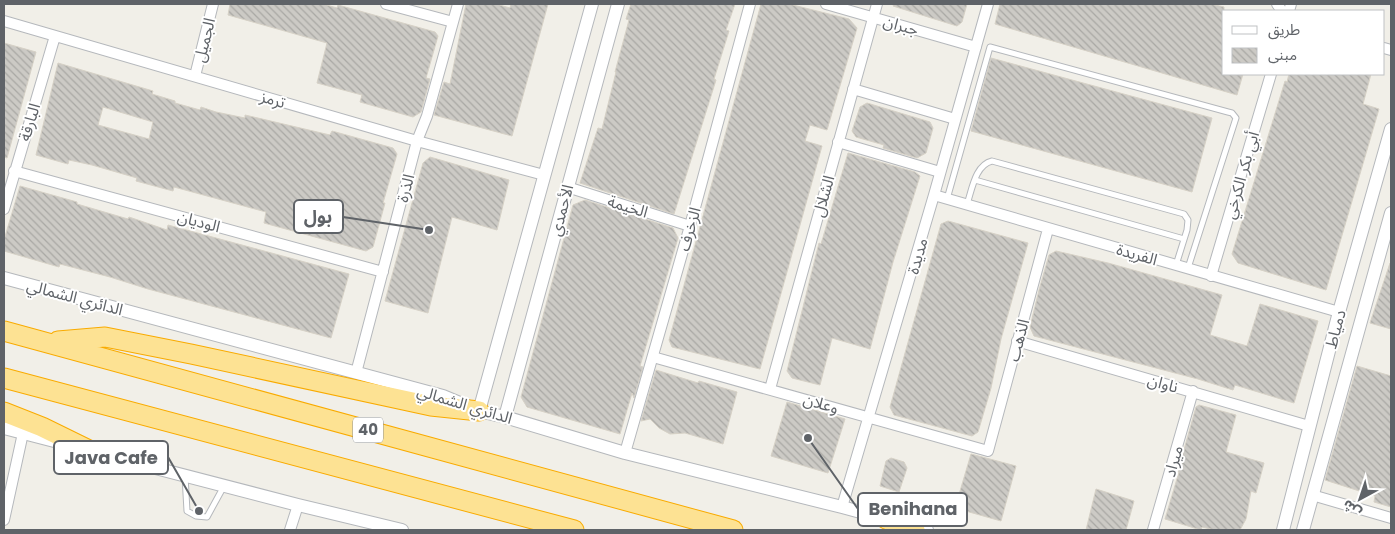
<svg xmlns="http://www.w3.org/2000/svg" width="1395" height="534" font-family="Poppins,'Noto Sans Arabic',sans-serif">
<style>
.building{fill:url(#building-back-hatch);stroke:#d6d1c6;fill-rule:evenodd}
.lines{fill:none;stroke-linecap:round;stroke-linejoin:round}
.service-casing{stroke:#b5b8bc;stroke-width:7}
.minor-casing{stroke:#b5b8bc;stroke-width:12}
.tertiary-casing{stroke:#b5b8bc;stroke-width:14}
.motorway-casing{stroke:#f9ab00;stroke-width:21}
.service{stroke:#fff;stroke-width:5}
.minor{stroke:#fff;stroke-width:10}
.tertiary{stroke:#fff;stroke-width:12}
.motorway{stroke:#fde293;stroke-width:19}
.labels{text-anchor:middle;stroke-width:4;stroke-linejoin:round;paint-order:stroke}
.shield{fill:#fff;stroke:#8f9295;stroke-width:1}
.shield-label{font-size:15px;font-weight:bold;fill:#5f6368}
.street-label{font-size:16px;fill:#5f6368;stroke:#fff}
.leader{fill:none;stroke:#5f6368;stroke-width:2}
.callout-dot{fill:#5f6368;stroke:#fff;stroke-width:2}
.callout{fill:#fff;stroke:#5f6368;stroke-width:2}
.callout-label{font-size:18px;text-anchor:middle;font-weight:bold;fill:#5f6368}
</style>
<defs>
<pattern id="building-back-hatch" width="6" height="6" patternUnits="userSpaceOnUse" patternTransform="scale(1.25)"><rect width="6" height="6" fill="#cccac5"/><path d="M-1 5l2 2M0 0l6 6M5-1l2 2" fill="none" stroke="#a9a8a4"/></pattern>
</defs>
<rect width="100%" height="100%" fill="#f1efe8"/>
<path class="building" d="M230,4H323L337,8L338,5L435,32L438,36L426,78L430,79L421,112L413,117L360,102L362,95L317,83L327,43L228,15Z
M466,4H496L510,8L511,4H548L512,136L434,115L444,82L450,84Z
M631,4H735L726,30L729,31L714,79L716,80L674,214L580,183L598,128L602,129L616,72H615L629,20L626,19Z
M761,4H789L849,19L857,28L827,130L810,125L805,141L822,146L760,369L672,347L669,340Z
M894,4H967L962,22L957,26L893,6Z
M1000,4H1211L1224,7V74H1243L1237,95L995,24Z
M4,43L36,52L7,158L4,157Z
M991,58L1212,118L1192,192L971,131Z
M58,63L153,91L152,94L175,101V103L200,110L201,107L216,112L245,118V115L330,135L332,131L393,148L397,154L383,203H385L373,247L366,251L264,223L266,212L174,187L173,191L136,181L137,178L92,165L69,160L68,164L36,155ZM103,107L153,122L149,139L98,125Z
M1289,74H1371L1363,104L1379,109L1326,290L1238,263L1232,254L1285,81L1287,82Z
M867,103L930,122L933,128L926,153L917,158L883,148L884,145L856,137L852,131L860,107Z
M848,153L915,172L920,176L893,262L870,349L832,338L820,385L792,378L787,371L819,243L821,244Z
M430,157L509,180L497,230L452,217L428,313L385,301L423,163Z
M20,186L77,202V204L128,219L129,217L167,230L168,225L349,274L331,338L148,289L110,277L60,264L59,267L4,251V240Z
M585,200L673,228L678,238L640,366L643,367L634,398L632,393L620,434L527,407L521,397L573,205Z
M948,221L1028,243L1001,339L991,388L978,432L972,436L894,415L890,407L941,224Z
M1056,251L1108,263L1222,295L1210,335L1247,346L1260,304L1318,321L1294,403L1235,385L1233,390L1198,379L1034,336L1030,327L1039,290L1049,255Z
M1390,263L1391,264V329L1370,323Z
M1357,366L1391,376V507L1374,502L1375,496L1325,480Z
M656,370L698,383L699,381L737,392L723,444L685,433L670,434L659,428L650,419L641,421Z
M787,402L845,419L828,473L771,456Z
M1199,405L1236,415L1226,452L1264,463L1256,493L1251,491L1246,519L1240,530H1215L1202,527L1201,530L1165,519L1179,472L1178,471L1196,407Z
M971,454L1016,466L1001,521L955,508Z
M891,458L904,462L907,468L899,492L880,486L886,461Z
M1096,489L1134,501L1126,530H1086Z"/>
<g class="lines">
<g class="service-casing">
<path id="service" d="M975,180L1184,239
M947,199L990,47L1228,112L1232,113L1236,118L1188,268
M967,204C972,190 975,165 992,161L1184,214L1188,220L1187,230L1176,265
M185,476L187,511L196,516L207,517L224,486"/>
</g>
<g class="minor-casing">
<path id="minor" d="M386,4L453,22
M826,4L976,47
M1277,4L1282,11
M1289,11L1291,4
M4,21L417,141L544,175
M1384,48L1391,50
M195,76L213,4
M853,89L955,119
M838,142L940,172
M14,171L383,272
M567,187L690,226
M934,195L1339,312
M4,209L55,36
M1211,276L1271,74
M1017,341L1309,426
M653,357L988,451L1048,229
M356,373L417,141L427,116L458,4
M770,389L877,4
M625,453L690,226L750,4
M1312,495L1391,518
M842,507L934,195L988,4
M4,520L23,433
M290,530L298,505
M1153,530L1193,391"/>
</g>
<g class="tertiary-casing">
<path id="tertiary" d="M4,278L443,396L479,411L505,417L625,453L842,507L927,530
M479,411L592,4
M505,417L618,4
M4,428L62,443
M86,450L298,505L402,530
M1283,530L1339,312L1391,129
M1303,530L1391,213"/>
</g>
<g class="motorway-casing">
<path id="motorway" d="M4,331L733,530
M58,341L105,337L191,354L431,406L479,411
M4,378L574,530
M4,412L42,427L93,452
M886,519L915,530"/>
</g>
<use href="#service" class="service"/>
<use href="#minor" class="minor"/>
<use href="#tertiary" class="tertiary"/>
<use href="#motorway" class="motorway"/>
</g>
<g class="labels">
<rect class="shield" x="353" y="417.5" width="30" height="25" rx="4"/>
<g class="shield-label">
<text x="368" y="435">40</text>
</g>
<g class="street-label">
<text transform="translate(901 25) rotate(16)" y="6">جبران</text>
<text transform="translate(204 40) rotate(-76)" y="6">الجميل</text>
<text transform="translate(273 99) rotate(16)" y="6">ترمز</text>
<text transform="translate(29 122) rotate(-73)" y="6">البارقة</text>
<text transform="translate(1241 175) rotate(-74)" y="6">أبي بكر الكرخي</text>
<text transform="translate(405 188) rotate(-75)" y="6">الذرة</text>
<text transform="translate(823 196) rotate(-74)" y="6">الشلال</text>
<text transform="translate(628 206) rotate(17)" y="6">الخيمة</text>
<text transform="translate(561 210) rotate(-75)" y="6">الأحمدي</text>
<text transform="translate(199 221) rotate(15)" y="6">الوديان</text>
<text transform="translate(689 229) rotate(-74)" y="6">الزخرف</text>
<text transform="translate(1137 254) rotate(16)" y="6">الفريدة</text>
<text transform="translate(917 256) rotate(-74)" y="6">مديدة</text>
<text transform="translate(75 297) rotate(15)" y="6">الدائري الشمالي</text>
<text transform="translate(1335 329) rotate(-75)" y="6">دمياط</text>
<text transform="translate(1018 340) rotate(-75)" y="6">الذهب</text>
<text transform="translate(1163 383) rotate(16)" y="6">ناوان</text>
<text transform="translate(821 403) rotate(16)" y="6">وعلان</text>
<text transform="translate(465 404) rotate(17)" y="6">الدائري الشمالي</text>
<text transform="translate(1173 461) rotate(-74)" y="6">ميراد</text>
</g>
</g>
<path class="leader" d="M429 230L343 217M199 511L168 457M808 438L858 509"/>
<g class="callout-dot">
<circle cx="429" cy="230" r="5"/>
<circle cx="199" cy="511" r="5"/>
<circle cx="808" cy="438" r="5"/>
</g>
<g class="callout">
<rect x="294" y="200" width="49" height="33" rx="5"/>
<rect x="54" y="441" width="114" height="33" rx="5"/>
<rect x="858" y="493" width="109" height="33" rx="5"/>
</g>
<g class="callout-label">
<text x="318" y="223">بول</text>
<text x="111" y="464">Java Cafe</text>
<text x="913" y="515">Benihana</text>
</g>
<rect width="1395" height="534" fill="none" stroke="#5f6368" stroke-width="10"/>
<rect x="1222" y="10" width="162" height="65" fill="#ffffff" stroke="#bfc1c3"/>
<rect x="1232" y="26" width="25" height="8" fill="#ffffff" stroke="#bfc1c3"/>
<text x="1268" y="35" font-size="15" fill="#5f6368">طريق</text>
<rect x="1232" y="48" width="25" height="15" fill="url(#building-back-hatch)" stroke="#bfc1c3"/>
<text x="1268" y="60" font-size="15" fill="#5f6368">مبنى</text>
<g transform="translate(1360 499) rotate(220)" stroke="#ffffff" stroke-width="4" paint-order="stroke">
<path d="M0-4L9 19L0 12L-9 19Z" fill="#5f6368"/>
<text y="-8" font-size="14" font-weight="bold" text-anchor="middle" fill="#5f6368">ش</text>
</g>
</svg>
